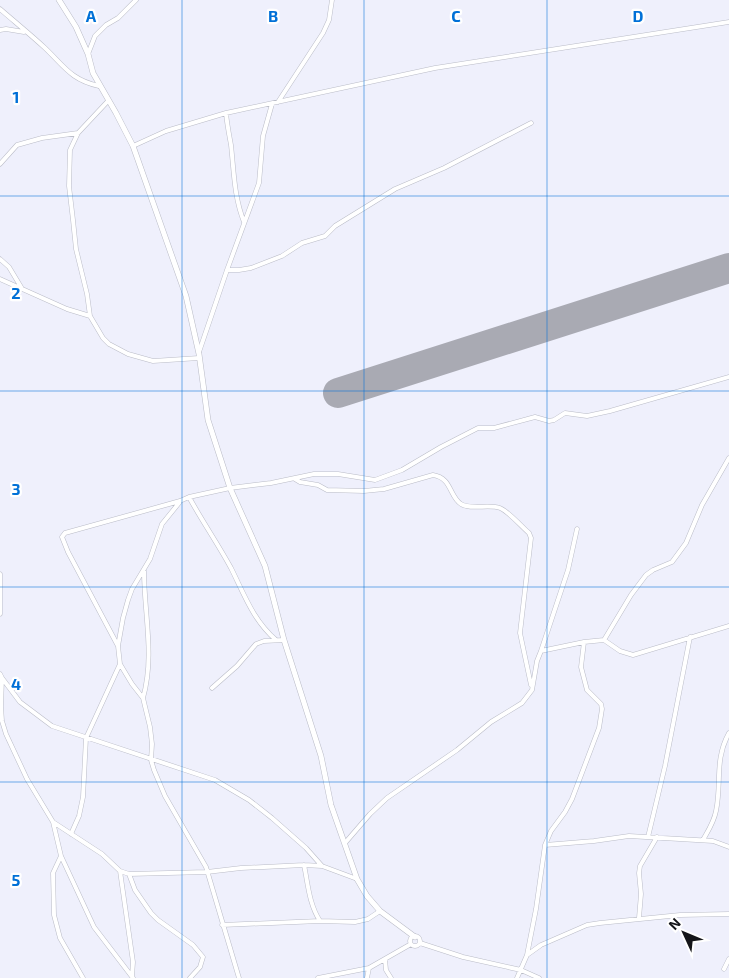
<svg xmlns="http://www.w3.org/2000/svg" width="729" height="978" font-family="'Exo 2',sans-serif">
<style>
.lines{fill:none;stroke-linecap:round;stroke-linejoin:round}
.runway{stroke:#a9aab3;stroke-width:30}
.minor-casing{stroke:#babcc7;stroke-width:5}
.tertiary-casing{stroke:#babcc7;stroke-width:6}
.minor{stroke:#fff;stroke-width:4}
.tertiary{stroke:#fff;stroke-width:5}
.grid{fill:none;stroke:#0070d7;stroke-width:1;stroke-opacity:0.55}
.grid-label{font-size:16px;text-anchor:middle;font-weight:bold;fill:#0070d7;stroke:#fff;stroke-width:4.5;stroke-linejoin:round;paint-order:stroke}
</style>
<rect width="100%" height="100%" fill="#eff0fc"/>
<g class="lines">
<path class="runway" d="M338,393L729,268"/>
<g class="minor-casing">
<path id="minor" d="M0,9C15,22 31,35 45,48C64,66 71,80 99,86
M0,30L6,29L24,32
M88,54L95,36L106,25L118,18L136,0
M278,102L323,33L329,20L332,0
M226,113C227,124 229,134 231,145C234,172 234,197 244,222
M133,146L166,131L226,113L435,68L729,22
M0,164L17,145L42,138L78,133
M0,259L9,267L21,287
M227,270H239L251,268L282,256L302,243L325,236L335,226L395,189L444,168L531,123
M0,279L67,309L90,316L87,294L76,249L73,220L69,186L70,150L78,133L108,101
M90,316L103,338L109,344L128,354L153,361L199,358
M199,352L227,270L259,183L263,136L272,104
M295,479L300,482L318,485L327,490L364,491L384,489L433,475C452,478 449,496 461,504C470,510 490,504 500,508C508,511 522,527 529,533L531,538L520,633L531,685
M189,497C202,521 218,544 231,568C244,594 253,620 276,640
M0,574V614
M604,640L631,595L646,575L653,570L672,562L686,543L702,505L729,458
M118,646L68,552L62,537L65,533L180,501L189,497L230,488L271,483L314,474H338L375,480L402,470L441,447L478,428H494L535,417L549,421L554,420L565,413L587,416L610,411L729,377
M541,651L568,570L577,529
M120,664L132,684L143,698L150,727L152,744L151,760L154,770L165,796L206,867L239,978
M0,674L2,678L1,707L2,721L6,734L27,779L53,822L61,856L53,873L54,915L60,938L83,978
M2,678L20,702L52,726L215,780L249,800L272,818L306,848L322,866L357,879
M212,688L237,666L256,644L264,641L284,640
M143,698C155,656 144,613 144,571
M53,822L102,854L120,871L129,874L207,872L241,868L304,865L322,866
M71,834L79,816L83,797L86,738L120,664L118,646L123,618L128,600L132,589L150,559L162,524L179,503
M648,837L665,766L690,637
M703,840C708,831 714,822 716,811C722,783 714,760 729,733
M345,843L370,814L387,798L457,750L491,722L522,703L532,690L537,661L541,651L584,642L604,640L620,651L633,655L729,626
M545,845L594,841L629,836L713,841L729,847
M61,856L94,927L133,978
M304,865C308,884 309,904 320,921
M120,871L133,962L132,976
M129,874L135,890L151,913L158,920L193,945L203,957L200,967L190,978
M639,918L641,894L639,873L640,866L657,837
M222,925L320,921L355,922L368,919L380,911
M410 941a5 5 0 1 1 10 0a5 5 0 1 1-10 0Z
M420,943L463,957L521,970L539,978
M527,955L536,909L545,845L551,831L565,812L572,799L599,728L602,709L601,704L587,690L581,667L584,642
M385,959L386,970L391,978
M724,969L729,959
M318,978L369,968L411,944
M367,978L369,968
M517,978L527,955L541,945L587,925L600,923L680,915L729,914"/>
</g>
<g class="tertiary-casing">
<path id="tertiary" d="M59,0L76,27L88,54L93,73L116,113L133,146L186,296L199,354L208,420L230,488L265,566L284,640L321,756L331,805L357,879L367,896L380,911L415,937"/>
</g>
<use href="#minor" class="minor"/>
<use href="#tertiary" class="tertiary"/>
</g>
<path class="grid" d="M182,0V978M364,0V978M547,0V978M0,196H729M0,391H729M0,587H729M0,782H729"/>
<g class="grid-label">
<text x="91" y="22">A</text>
<text x="273" y="22">B</text>
<text x="456" y="22">C</text>
<text x="638" y="22">D</text>
<text x="16" y="103">1</text>
<text x="16" y="299">2</text>
<text x="16" y="495">3</text>
<text x="16" y="690">4</text>
<text x="16" y="886">5</text>
</g>
<g transform="translate(684 933) rotate(314)" stroke="#ffffff" stroke-width="4" paint-order="stroke">
<path d="M0-4L9 19L0 12L-9 19Z" fill="#141519"/>
<text y="-8" font-size="14" font-weight="bold" text-anchor="middle" fill="#141519">N</text>
</g>
</svg>
